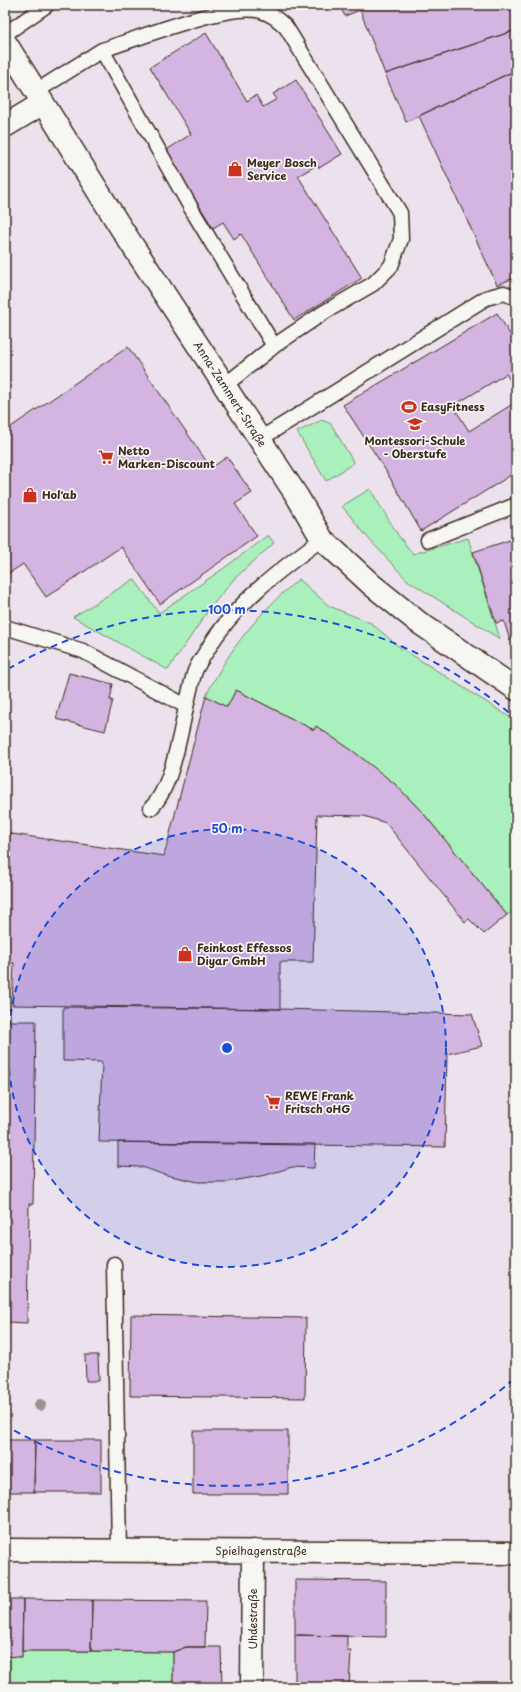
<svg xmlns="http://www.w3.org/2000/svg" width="521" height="1692" font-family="'Playpen Sans',sans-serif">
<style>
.green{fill:#aaf0bc;stroke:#728d6d}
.building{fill:#d4b4e0;stroke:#3b2a1e}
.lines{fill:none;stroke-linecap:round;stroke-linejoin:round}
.service-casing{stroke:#3b2a1e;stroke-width:17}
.minor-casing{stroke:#3b2a1e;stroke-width:25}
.service{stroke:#f6f6f2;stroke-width:14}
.minor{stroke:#f6f6f2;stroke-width:22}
.tree{fill:#97938d}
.ring{fill:none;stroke:#1d4ed8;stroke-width:2;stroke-dasharray:7 5}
.labels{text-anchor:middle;stroke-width:3.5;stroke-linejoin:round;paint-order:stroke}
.poi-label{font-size:11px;font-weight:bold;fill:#3b2a1e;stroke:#f6f6f2;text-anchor:start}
.street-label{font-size:11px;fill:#3b2a1e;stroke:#f6f6f2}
.centre{fill:#1d4ed8;stroke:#f6f6f2;stroke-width:2}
.ring-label{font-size:12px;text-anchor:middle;font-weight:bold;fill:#1d4ed8;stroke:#f6f6f2;stroke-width:3.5;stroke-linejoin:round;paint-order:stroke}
</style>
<rect width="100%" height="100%" fill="#ece2ed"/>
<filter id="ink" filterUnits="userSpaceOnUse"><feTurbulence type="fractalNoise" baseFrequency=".025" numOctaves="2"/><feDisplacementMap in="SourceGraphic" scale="8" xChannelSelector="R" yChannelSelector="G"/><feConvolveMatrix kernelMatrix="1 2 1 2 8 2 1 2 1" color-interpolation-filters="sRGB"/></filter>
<g filter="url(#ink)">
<path class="green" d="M322,420L331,424L354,463L326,481L297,432Z
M370,489L398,535L413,554L468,538L500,639L407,580L368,538L342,506Z
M268,535L274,543L234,579L210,608L168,670L73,617L134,579L159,613L227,566Z
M299,579L329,606L371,623L398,646L516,721V910L507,915L423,813L395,784L314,730L236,690L227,707L206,696C229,649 259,612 299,579Z
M22,1651L173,1652V1687H5V1656L22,1657Z"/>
<path class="building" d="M339,5H516V30L385,74L360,10L345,16Z
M516,30V70L406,122L385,74Z
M206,33L247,101L256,95L263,107L277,99L273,94L296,80L342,154L319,168L317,165L298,176L362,278L294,320L241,234L234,239L223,222L213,228L165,151L191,134L150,67Z
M516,70V277L497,285L419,116Z
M497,313L516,344V389L506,374L453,406L469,431L516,402V472L421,531L383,466L343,405Z
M128,347L211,468L227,457L252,493L235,504L257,536L160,604L121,547L46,597L23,564L5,576V431Z
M516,538V639L510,641L504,621L496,623L473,552Z
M69,673L113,684L110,700H113L105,731L56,719Z
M236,690L314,730L316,726L353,751L395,784L423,813L507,915L484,934L469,919L465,922L386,823L364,816L317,815L313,962H280V1009L12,1005L14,963H5V833L164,856L206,696L227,707Z
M63,1007L280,1009L472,1014L482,1046L447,1054L445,1147L99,1142L102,1062L63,1061Z
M5,1021H36L33,1204H29L27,1323L5,1322Z
M118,1142L315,1144L314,1168L292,1167L266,1175L227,1182H198L162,1174L142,1167L118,1166Z
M131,1315L306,1318L305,1398L130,1396Z
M85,1355H98L99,1381H86Z
M193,1431H288V1494H193Z
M5,1440H35L34,1492H5Z
M35,1440H101V1492H34Z
M295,1580L386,1581V1637L295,1635Z
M5,1599H23L22,1657L5,1656Z
M23,1599L92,1600L91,1651H22Z
M92,1600L206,1601L205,1647H186L173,1652L91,1651Z
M295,1635L347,1636V1651H351L349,1687H295Z
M186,1647H221L222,1687H173V1652Z"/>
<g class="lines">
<g class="service-casing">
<path id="service" d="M5,34L47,5
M102,50C137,39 228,2 261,11C272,14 278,20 286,27L400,213L401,239L391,266L373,284L323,313L274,346
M35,92L102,50L195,215L274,346L224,386
M260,439L486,298L504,293L516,298
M428,540L516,505
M5,627L83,651L186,706
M151,808C177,783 183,707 195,671C198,664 202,658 206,652C233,605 278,571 322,539
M114,1264L119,1551"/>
</g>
<g class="minor-casing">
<path id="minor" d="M5,42L121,228L297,496L322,539L372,585L418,622L516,689
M5,126L43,103
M5,1550L516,1553
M252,1687L253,1551"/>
</g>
<use href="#service" class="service"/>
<use href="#minor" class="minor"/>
</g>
<circle class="tree" cx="40" cy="1405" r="6"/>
</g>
<circle cx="227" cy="1048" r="219" fill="#1d4ed8" fill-opacity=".12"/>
<g class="ring">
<circle cx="227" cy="1048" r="219"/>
<path d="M514 1379A438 438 0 0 1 8 1427M8 669A438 438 0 0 1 514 717"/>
</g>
<defs>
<g id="shop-bare" transform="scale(1.2)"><path d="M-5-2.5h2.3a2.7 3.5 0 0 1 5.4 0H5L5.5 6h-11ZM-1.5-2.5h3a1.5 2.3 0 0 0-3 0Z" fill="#c8321e" stroke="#f6f6f2" stroke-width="2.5" paint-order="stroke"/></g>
<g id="stadium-bare" transform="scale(1.2)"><path d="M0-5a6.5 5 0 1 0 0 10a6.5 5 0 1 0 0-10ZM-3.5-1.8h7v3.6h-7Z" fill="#c8321e" stroke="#f6f6f2" stroke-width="2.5" paint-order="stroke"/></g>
<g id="school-bare" transform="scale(1.2)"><path d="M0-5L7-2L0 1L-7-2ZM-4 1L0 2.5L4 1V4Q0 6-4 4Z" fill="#c8321e" stroke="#f6f6f2" stroke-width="2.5" paint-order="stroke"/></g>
<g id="supermarket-bare" transform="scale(1.2)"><path d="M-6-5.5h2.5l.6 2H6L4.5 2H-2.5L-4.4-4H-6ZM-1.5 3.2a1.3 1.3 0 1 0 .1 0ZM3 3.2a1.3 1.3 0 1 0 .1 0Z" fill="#c8321e" stroke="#f6f6f2" stroke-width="2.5" paint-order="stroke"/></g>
</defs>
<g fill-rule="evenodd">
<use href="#shop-bare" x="235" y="169"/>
<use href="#stadium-bare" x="409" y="407"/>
<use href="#school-bare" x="415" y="424"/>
<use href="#supermarket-bare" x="106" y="457"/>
<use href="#shop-bare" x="30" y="495"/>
<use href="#shop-bare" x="185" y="954"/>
<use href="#supermarket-bare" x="273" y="1102"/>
</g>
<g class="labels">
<g class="poi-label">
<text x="247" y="167">Meyer Bosch<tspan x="247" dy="13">Service</tspan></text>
<text x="421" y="411">EasyFitness</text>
<text x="415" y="445" text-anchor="middle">Montessori-Schule<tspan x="415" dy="13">- Oberstufe</tspan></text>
<text x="118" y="455">Netto<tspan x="118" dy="13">Marken-Discount</tspan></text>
<text x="42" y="499">Hol'ab</text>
<text x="197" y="952">Feinkost Effessos<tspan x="197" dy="13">Diyar GmbH</tspan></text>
<text x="285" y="1100">REWE Frank<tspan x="285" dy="13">Fritsch oHG</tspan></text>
</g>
<g class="street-label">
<text transform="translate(230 394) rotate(57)" y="4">Anna-Zammert-Straße</text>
<text x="261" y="1555">Spielhagenstraße</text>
<text transform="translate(253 1619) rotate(-90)" y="4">Uhdestraße</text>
</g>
</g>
<circle cx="227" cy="1048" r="6" class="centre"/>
<g class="ring-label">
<text x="227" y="614">100 m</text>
<text x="227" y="833">50 m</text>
</g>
<rect width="521" height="1692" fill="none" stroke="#f6f6f2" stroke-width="20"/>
<rect x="10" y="10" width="501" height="1672" fill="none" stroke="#3b2a1e" stroke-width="1.5" filter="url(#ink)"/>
</svg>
